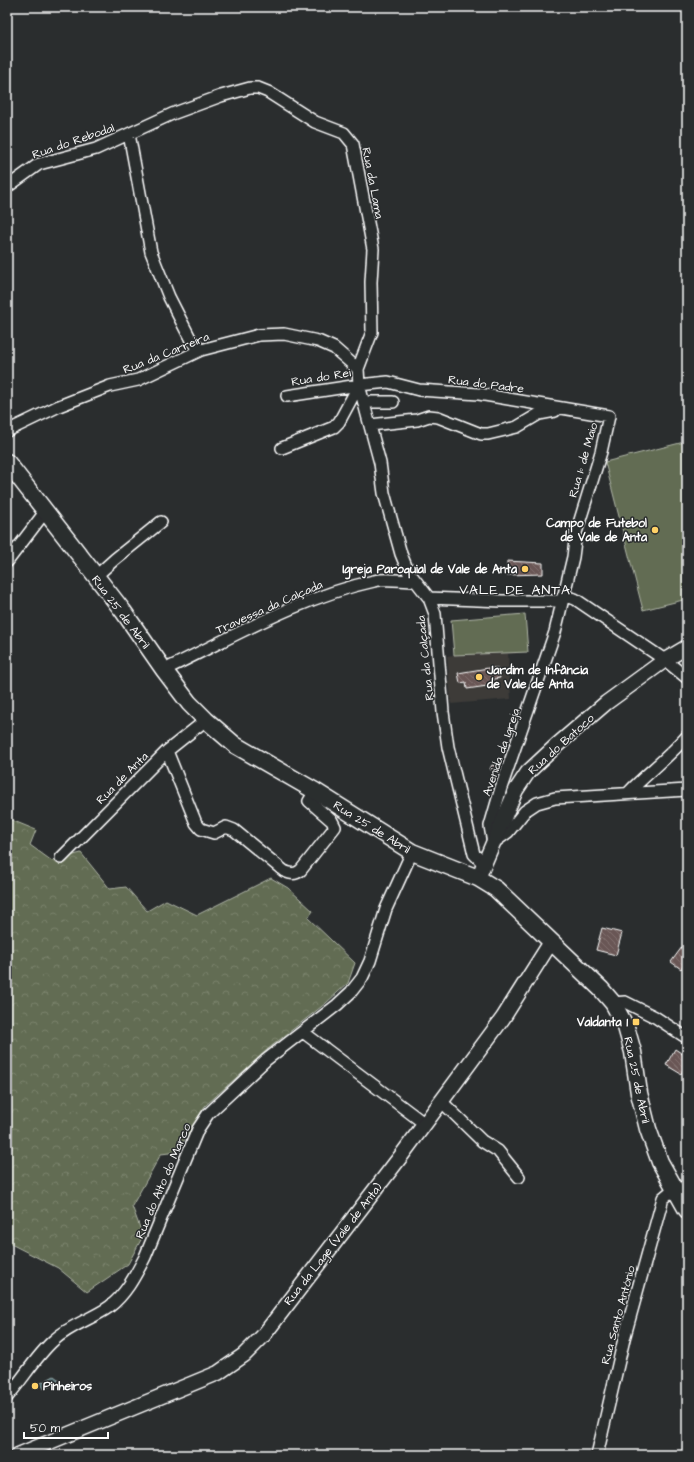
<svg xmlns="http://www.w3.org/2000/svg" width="694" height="1462" font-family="'Architects Daughter',sans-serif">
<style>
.built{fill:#3d3a39}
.forest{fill:url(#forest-crowns);stroke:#b0b6a8}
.pitch{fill:#626c52;stroke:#b0b6a8}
.water{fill:url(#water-waves);stroke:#94a6a8}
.building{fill:url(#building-back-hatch);stroke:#fff}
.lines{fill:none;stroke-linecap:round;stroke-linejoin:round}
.minor-casing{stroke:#fff;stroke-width:14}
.tertiary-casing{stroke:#fff;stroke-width:17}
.secondary-casing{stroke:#fff;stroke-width:19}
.minor{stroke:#2a2d2e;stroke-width:11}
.tertiary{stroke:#2a2d2e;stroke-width:14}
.secondary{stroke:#2a2d2e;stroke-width:16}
.poi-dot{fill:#ffd166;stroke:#2a2d2e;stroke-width:1.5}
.labels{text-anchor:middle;stroke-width:3;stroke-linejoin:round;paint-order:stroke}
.street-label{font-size:12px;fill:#fff;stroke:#2a2d2e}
.poi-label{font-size:12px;font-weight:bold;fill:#fff;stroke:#2a2d2e;text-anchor:end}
.quarter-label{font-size:14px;letter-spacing:1px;fill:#fff;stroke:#2a2d2e}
</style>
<defs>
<pattern id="forest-crowns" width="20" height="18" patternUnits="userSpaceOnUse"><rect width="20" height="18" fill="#626c52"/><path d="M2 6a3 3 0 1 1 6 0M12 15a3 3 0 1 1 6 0" fill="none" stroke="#7a826c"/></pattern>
<pattern id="water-waves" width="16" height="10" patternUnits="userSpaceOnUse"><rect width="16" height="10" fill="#4d6b6e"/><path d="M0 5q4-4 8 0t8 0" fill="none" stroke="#688184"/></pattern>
<pattern id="building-back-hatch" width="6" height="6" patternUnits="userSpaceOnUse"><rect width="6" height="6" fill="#695754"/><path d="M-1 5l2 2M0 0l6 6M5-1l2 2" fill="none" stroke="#80706e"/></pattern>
</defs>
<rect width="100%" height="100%" fill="#2a2d2e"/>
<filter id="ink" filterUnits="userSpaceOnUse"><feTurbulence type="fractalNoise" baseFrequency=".025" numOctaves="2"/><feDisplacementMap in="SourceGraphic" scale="8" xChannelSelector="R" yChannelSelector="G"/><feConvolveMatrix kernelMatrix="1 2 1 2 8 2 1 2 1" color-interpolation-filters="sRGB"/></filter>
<g filter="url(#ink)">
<path class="built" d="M525,614L528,652L508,654L511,699L451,704L447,656L454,655L451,620Z"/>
<path class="forest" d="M9,819L36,830L30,845L52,861L81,853L110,889L126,887L147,911L166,900L197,915L271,878L288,888L313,911L308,918L355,963L348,983L326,1003L268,1049L205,1106L177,1152L161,1154L132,1206L143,1236L128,1264L87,1292L58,1268L7,1242V824Z"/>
<path class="pitch" d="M684,442L687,455V599L643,610L605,462Z
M525,614L528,652L454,655L451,620Z"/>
<path class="water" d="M54,1376L58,1379L57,1383L44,1389L41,1383Z"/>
<path class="building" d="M507,561L543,563V574L507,575Z
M488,668H498L500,678L494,679V685L467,689L466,682L460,683L458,673Z
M492,765L497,766L495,771L490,769Z
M602,928L622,933L616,955L596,950Z
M682,947L687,948V962L681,969L671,962Z
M675,1049L687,1057V1064L681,1074L666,1065Z"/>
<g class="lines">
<g class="minor-casing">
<path id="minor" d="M129,134L151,252L169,297L192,342L201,350
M7,187L39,164L96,149L172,114L221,96L250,88H258L268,92L315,122L344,133L353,144L373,249L371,282L372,332L358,369L359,385L380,463L384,493L401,554L408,571L429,598L435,614L443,712L448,747L474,854L484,864
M287,396L359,385L388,382L419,390L479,394L609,416L601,452L576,533L573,557L555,632L501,788L490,826L493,843L508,832L525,811L537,803L555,798L687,790
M364,402H393
M370,425L417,420L429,416L438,417L481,434H488L517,427L539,414L555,411
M7,431L59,406L110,386L138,380L201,350L259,335L284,334L318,341L334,348L358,369
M282,448L334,427L339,422L359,385
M7,562L45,512
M95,577L115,559L161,522
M563,596L575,599L665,660L687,678
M429,598L502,601H562
M164,670C231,638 300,597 374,581C386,578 401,581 414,581
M167,751L196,823L201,829L214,833L226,827L234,830L284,871C291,874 295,875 301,870L335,827L332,821L309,801L315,791
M629,792C647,773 669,757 687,736
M61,858L167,751L206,720
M613,1003L625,1002L655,1017L687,1038
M303,1032L425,1124
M441,1101L482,1141L498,1151L519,1177
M7,1397C23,1379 36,1356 54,1340C70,1325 92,1319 109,1307C126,1294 135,1276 145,1257L198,1129L208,1114L266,1060L337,1005L351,992L362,978L370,961L386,909L412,852
M597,1455L624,1339L663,1198L675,1188"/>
</g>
<g class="tertiary-casing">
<path id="tertiary" d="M478,878L516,790L528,772L557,745L606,703L665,660L687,647
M18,1455L218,1373L244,1355L263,1336L401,1156L503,1018L551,942"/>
</g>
<g class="secondary-casing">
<path id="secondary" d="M7,462L123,611L164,670L189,703L206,720L235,745L315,791L412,852L478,878L496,889L601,989L613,1003L626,1027L633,1052L639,1093L648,1129L660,1162L687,1210"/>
</g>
<use href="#minor" class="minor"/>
<use href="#tertiary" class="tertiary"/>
<use href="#secondary" class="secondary"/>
</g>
</g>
<g class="poi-dot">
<circle cx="655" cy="530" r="4"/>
<circle cx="525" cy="569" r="4"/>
<circle cx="479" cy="677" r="4"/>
<rect x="632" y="1018" width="8" height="8" rx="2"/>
<circle cx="35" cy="1386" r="4"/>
</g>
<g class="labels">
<g class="street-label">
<text transform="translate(73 141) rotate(-19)" y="4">Rua do Rebodal</text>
<text transform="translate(373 183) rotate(79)" y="4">Rua da Lama</text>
<text transform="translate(166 353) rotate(-22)" y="4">Rua da Carreira</text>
<text transform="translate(321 377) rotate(-9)" y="4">Rua do Rei</text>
<text transform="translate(486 384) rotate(7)" y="4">Rua do Padre</text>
<text transform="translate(583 460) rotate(-74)" y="4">Rua 1º de Maio</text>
<text transform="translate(269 607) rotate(-24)" y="4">Travessa da Calçada</text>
<text transform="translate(121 612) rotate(53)" y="4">Rua 25 de Abril</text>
<text transform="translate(425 658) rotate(-96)" y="4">Rua da Calçada</text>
<text transform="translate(561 744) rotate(-42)" y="4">Rua do Batoco</text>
<text transform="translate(501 752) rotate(-71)" y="4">Avenida da Igreja</text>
<text transform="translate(122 778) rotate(-45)" y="4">Rua de Anta</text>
<text transform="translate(372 827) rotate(32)" y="4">Rua 25 de Abril</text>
<text transform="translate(637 1080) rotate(78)" y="4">Rua 25 de Abril</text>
<text transform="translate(163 1181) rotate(-67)" y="4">Rua do Alto do Marco</text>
<text transform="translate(333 1244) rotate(-52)" y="4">Rua da Lage (Vale de Anta)</text>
<text transform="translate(618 1315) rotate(-75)" y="4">Rua Santo António</text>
</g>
<g class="poi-label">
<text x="647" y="527">Campo de Futebol<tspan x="647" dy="14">de Vale de Anta</tspan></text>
<text x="517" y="573">Igreja Paroquial de Vale de Anta</text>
<text x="487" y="674" text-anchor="start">Jardim de Infância<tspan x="487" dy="14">de Vale de Anta</tspan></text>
<text x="628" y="1026">Valdanta 1</text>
<text x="43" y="1390" text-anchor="start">Pinheiros</text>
</g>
<g class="quarter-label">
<text x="515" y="594">VALE DE ANTA</text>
</g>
</g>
<rect width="694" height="1462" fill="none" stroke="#2a2d2e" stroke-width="24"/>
<rect x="12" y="12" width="670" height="1438" fill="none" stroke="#fff" stroke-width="1.5" filter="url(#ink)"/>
<path d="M24 1432v6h84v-6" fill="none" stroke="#ffffff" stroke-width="2"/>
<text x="30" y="1432" font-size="12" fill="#ffffff" stroke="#2a2d2e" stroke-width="3" paint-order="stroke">50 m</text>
</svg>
